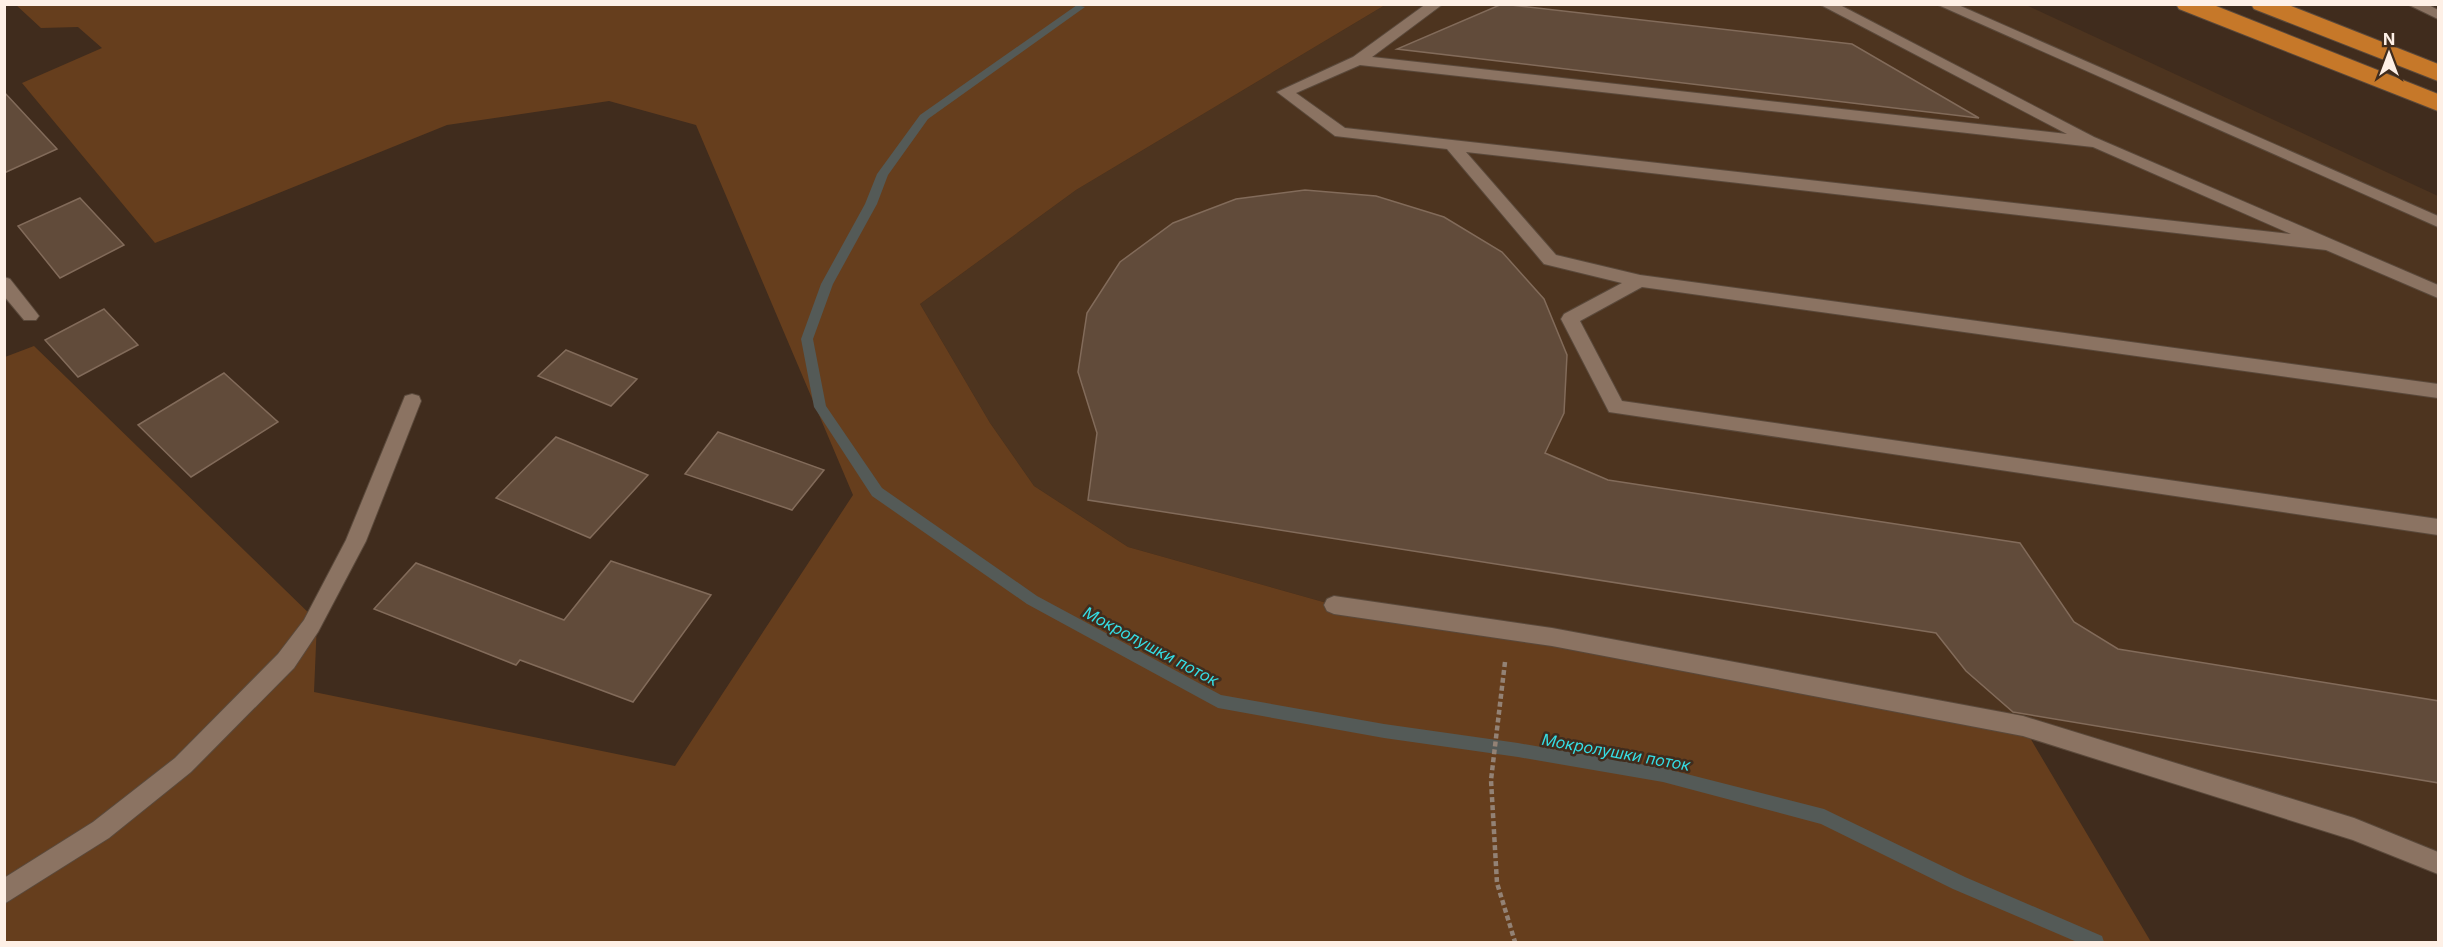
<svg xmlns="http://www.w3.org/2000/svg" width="2443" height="947" font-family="Inter,sans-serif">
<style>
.built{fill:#4d341f}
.green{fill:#663e1d}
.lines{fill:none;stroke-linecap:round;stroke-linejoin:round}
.stream{fill:#545a57;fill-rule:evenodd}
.building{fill:#614b3a;stroke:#826b5a;stroke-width:1.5}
.service-casing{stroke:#5a493b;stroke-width:2}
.trunk-casing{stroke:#5a493b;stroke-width:2}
.path{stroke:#938275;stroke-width:4.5;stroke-dasharray:5 3;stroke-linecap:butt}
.service{fill:#8b7362;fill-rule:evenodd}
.trunk{fill:#c67829;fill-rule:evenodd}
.labels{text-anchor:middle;stroke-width:5;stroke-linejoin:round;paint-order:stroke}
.water-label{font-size:16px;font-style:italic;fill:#35dde4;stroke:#402c1d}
</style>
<rect width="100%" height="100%" fill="#402c1d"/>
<path class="built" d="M1385,5H2026L2438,196V863L2391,844L2023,726L1334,605L1128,547L1034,486L990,423L920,304L1076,190Z"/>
<path class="green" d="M15,4L1385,5L1076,190L920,304L990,423L1034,486L1128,547L1334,605L2023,726L2151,942H5V357L34,346L317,621L314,692L675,766L853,495L696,125L609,101L447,125L155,243L22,83L102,48L78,27L41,28Z"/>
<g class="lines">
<path class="stream" d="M1077,5L1085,7L928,119L888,175L877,204L833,284L813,339L826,406L882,488L1037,596L1221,695L1384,724L1518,743L1663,768L1824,809L1965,877L2102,936L2104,942H2077L1953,889L1821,824L1663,782L1518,757L1384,738L1218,708L1027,604L872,496L814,407L801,339L821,284L865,204L877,174L920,115Z"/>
</g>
<path class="building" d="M1502,4L1852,44L1979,118L1397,49Z
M4,92L57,149L4,173Z
M1305,190L1376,196L1444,217L1502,252L1544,299L1567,355L1564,413L1545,453L1608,480L2020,543L2074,622L2118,649L2439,701V783L2013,712L1966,671L1936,633L1088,500L1097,433L1078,372L1087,313L1120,262L1173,223L1236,199Z
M80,198L124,245L60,278L18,226Z
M104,309L138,345L78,377L45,340Z
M566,350L637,379L611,406L538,376Z
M224,373L278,422L191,477L138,425Z
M718,432L824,470L792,510L685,474Z
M556,437L648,475L590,538L496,498Z
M611,561L711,595L633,702L520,660L516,665L374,609L416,563L564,620Z"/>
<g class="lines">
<g class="service-casing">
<path id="service" d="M1426,4H1443L1372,57L2067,134L1819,4H1838L2094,137L2438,285V298L2326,250L1466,152L1556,255L1640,275L2438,384V398L1642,287L1580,321L1622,401L2438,519V535L1609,412L1561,319L1564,314L1622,283L1544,264L1447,149L1335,136L1277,92L1353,57ZM1360,65L2093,147L2291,234L1345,128L1296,93Z
M1936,4H1956L2438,216V227Z
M2407,4H2427L2438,10V19Z
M4,277L10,279L36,312L39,316L36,320H24L4,296Z
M412,394L419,396L421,401L366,541L318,632L294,668L191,772L109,838L4,904V878L93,822L175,758L278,654L304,620L346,540L403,401L405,396Z
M1334,596L1552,628L2023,716L2354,818L2438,852V874L2353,840L2023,736L1552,646L1334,614L1327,611L1324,605L1327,599Z"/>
</g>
<g class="trunk-casing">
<path id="trunk" d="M2176,4H2211L2438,94V111L2179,9Z
M2251,4H2286L2438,64V81L2254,9Z"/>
</g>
<path class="path" d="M1505,662L1491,780L1497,883L1515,942"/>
<use href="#service" class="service"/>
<use href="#trunk" class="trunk"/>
</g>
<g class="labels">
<g class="water-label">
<text transform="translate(1151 646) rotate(28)" y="6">Мокролушки поток</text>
<text transform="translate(1616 752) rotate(10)" y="6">Мокролушки поток</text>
</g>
</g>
<rect width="2443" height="947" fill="none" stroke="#fef0e6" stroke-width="12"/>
<g transform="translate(2389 54)" stroke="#402c1d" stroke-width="4.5" paint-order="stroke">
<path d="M0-4.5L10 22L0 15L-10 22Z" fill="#fef0e6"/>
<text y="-9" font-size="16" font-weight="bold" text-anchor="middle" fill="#fef0e6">N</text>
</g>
</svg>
